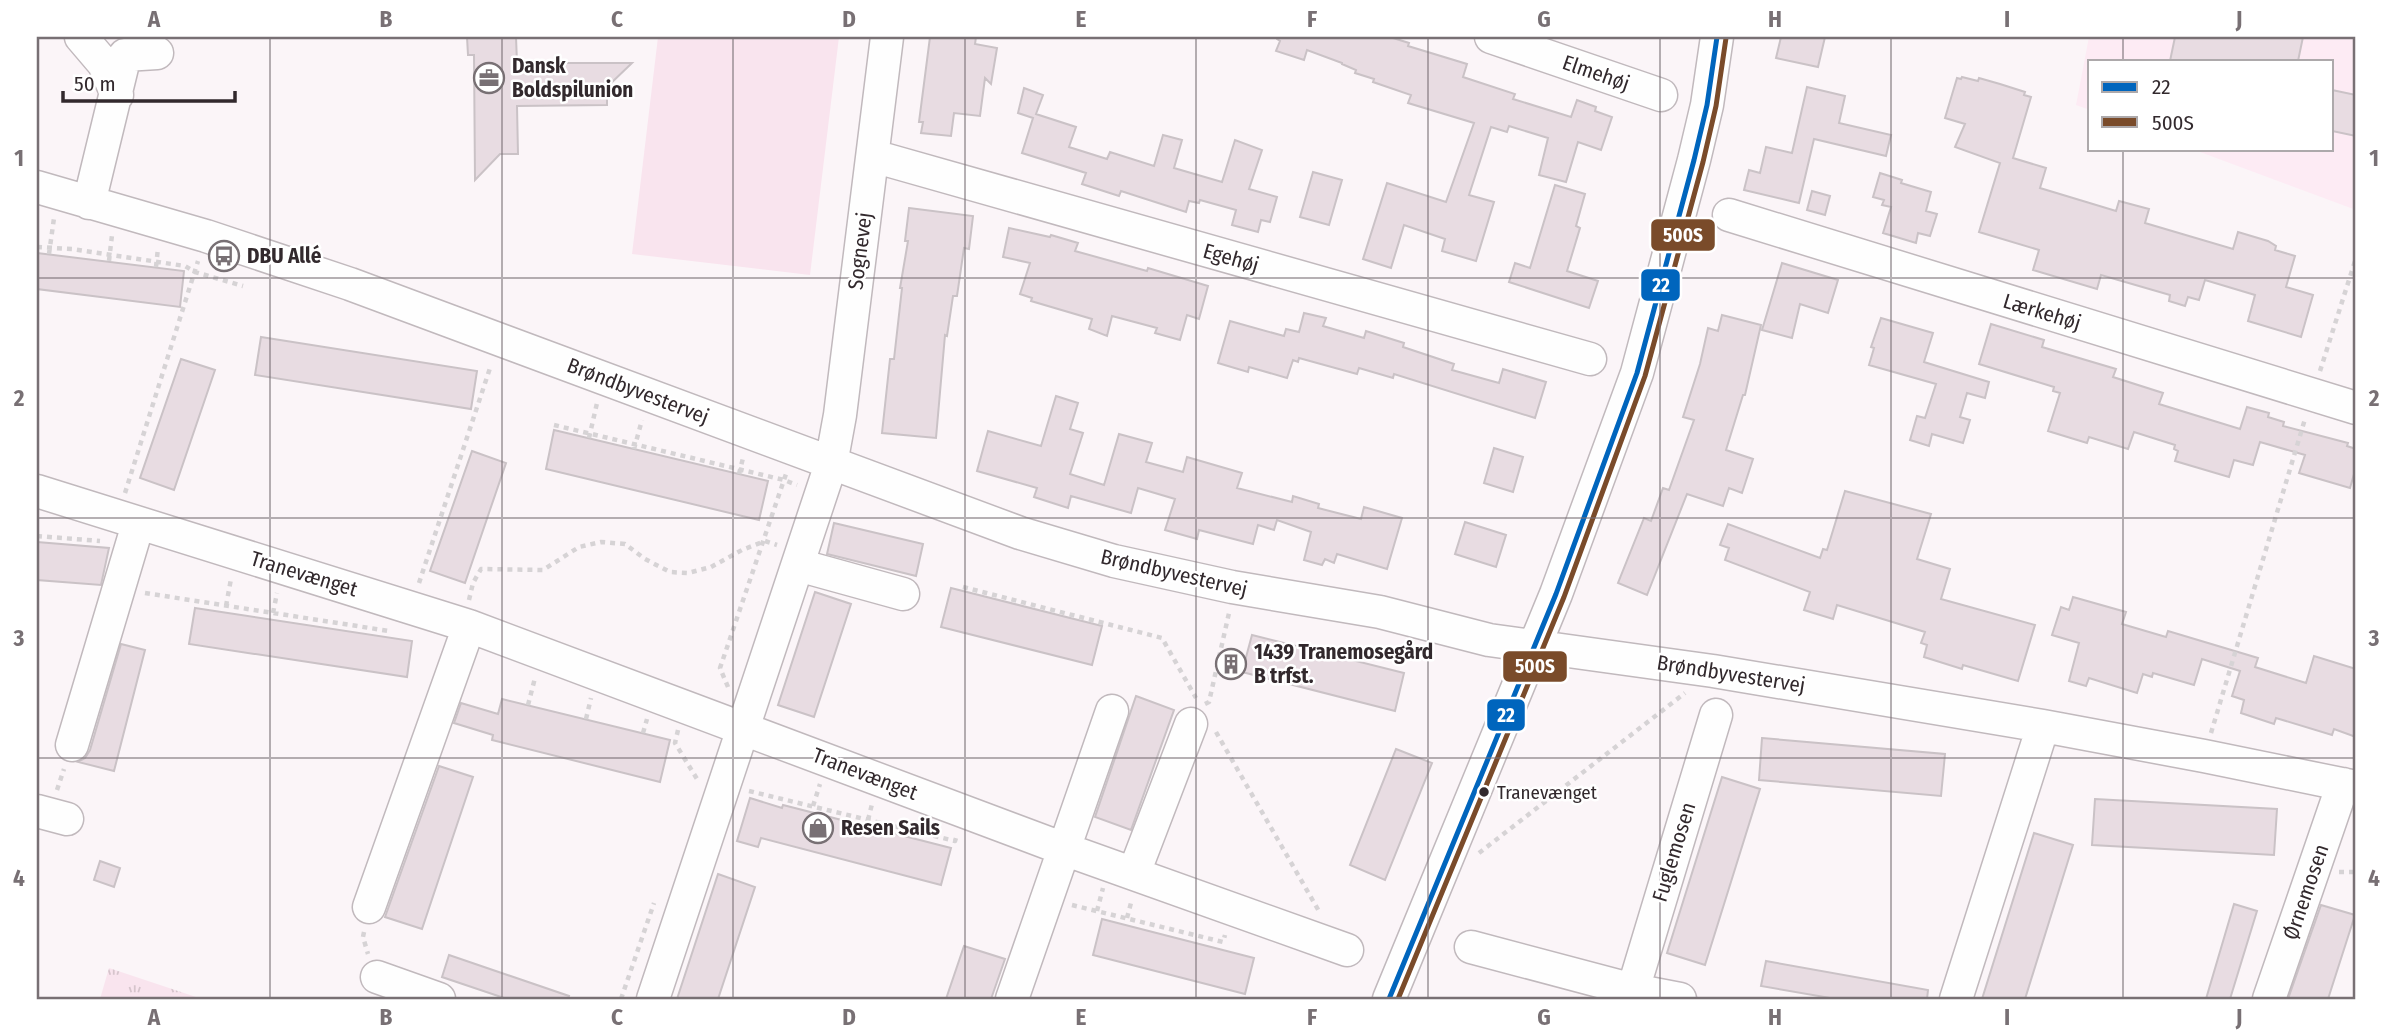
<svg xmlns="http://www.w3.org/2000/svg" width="2393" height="1036" font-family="'Fira Sans Condensed',sans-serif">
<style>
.built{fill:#fdebf4}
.grass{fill:url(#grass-tufts)}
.garden{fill:#f9e4ee}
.building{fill:#e8dce2;stroke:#cac2c6;stroke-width:2}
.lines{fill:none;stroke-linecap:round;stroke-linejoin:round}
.minor-casing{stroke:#c1b9bd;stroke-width:35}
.path{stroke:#d6d3d5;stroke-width:4.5;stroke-dasharray:5 5;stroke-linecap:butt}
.minor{stroke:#fefefe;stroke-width:32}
.bus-1-casing{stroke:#fff;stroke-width:10}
.bus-2-casing{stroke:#fff;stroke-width:10}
.bus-1{stroke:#0065bd;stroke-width:5}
.bus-2{stroke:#7a4b2a;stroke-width:5}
.grid{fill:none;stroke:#787074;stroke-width:2;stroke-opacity:0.55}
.bus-dot{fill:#32292d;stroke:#fff;stroke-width:2.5}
.labels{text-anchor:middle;stroke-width:5;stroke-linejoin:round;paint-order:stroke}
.bus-label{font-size:19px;fill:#32292d;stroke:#fff;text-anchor:start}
.poi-label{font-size:21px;font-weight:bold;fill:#32292d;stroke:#fff;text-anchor:start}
.street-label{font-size:21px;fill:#32292d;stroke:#fff}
.line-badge{stroke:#fff;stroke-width:2.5}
.badge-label{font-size:19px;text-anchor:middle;font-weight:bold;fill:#fff}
.neatline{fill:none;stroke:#787074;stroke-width:2.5}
.grid-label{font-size:23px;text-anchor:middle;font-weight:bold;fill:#787074}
</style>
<defs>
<pattern id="grass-tufts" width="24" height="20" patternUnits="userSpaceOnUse" patternTransform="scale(1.75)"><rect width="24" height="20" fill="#f9e4ee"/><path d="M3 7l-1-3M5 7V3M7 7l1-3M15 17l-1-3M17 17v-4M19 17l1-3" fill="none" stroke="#d6c4cc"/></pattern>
</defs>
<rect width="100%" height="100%" fill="#fbf5f8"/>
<path class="built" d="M2089,37H2356V210L2192,149H2332V61H2090V110L2076,105Z"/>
<path class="grass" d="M109,968L202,999H100Z"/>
<path class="garden" d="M658,37H839L810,275L632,254Z"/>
<path class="building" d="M467,37H516L517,63H632L607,87V105L517,106L518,154H500L475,180L474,55H468Z
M930,37H976L975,44L997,48L991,84L985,78L980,116L954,113L951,136L921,133L923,122H919Z
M1277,37H1390L1409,43L1408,46L1467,64L1463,77L1515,94L1513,99L1571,117L1577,100L1596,107L1595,111L1612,117L1601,150L1578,142L1566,182L1539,175L1548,138L1509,126L1507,132L1491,127L1469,195L1494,202L1476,261L1442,251L1445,239L1404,225L1391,268L1363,259L1387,183L1446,202L1474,123L1408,103L1411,95L1373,82L1374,79L1355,73L1356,70L1342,64V63L1307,50L1304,60L1276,51L1280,41L1277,39Z
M1781,37H1825L1818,67L1776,58Z
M2175,37H2303L2298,61H2170Z
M1962,77L1978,81L1979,78L2000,84L2025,92L2024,95L2031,97L2013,158L2046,168L2040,188L2116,211L2119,201L2149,209L2145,223L2233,249L2238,232L2268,241L2276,246L2275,250L2295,256L2286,287L2313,295L2301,337L2248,321L2255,295L2205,280L2199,300L2188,297L2185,306L2169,301L2170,295L2101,275L2097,289L2033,270L2039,250L1979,232L2000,163L1955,147L1965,124L1945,118L1957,78L1961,79Z
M1807,87L1845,96L1839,123L1891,135L1886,156L1814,139L1799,203L1744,190L1749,170L1760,173L1766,147L1792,153Z
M1024,88L1043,95L1036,114L1076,127L1069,147L1107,159L1110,152L1154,166L1163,135L1182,140L1174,168L1222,182L1235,140L1262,150L1249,189L1277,197L1270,222L1261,220L1258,232L1232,225L1236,210L1200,200L1199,203L1189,201L1186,212L1121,191L1119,196L1082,184L1086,173L1022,153L1033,118L1018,113Z
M2332,90L2356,95V136L2332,131Z
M1313,172L1342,180L1329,225L1300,217Z
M1880,173L1902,180L1901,183L1931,192L1926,211L1937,214L1930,236L1918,233L1916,243L1883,233L1891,207L1882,205L1884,200L1873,197Z
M1555,185L1585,194L1576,226L1580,228L1567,271L1598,281L1589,308L1509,282L1515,263L1530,268Z
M1812,191L1830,196L1825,215L1807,210Z
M909,208L973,216L969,249L964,248L957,296H953L947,336L945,335L936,438L882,433L890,359H894L902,288H900L908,241H905Z
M1009,228L1050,237L1051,235L1078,243L1075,251L1147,271L1148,268L1208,286L1199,319L1187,315L1180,340L1155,333L1157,328L1112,316L1107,336L1089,329L1092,319L1031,301L1032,298L1020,294L1030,263L1003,257Z
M37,253L184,271L180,307L37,289Z
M1782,263L1838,280L1828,313L1800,304L1792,338L1762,330Z
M1304,313L1326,318L1323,326L1364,338L1366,331L1404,343L1403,347L1454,364L1452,370L1499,383L1503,369L1546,382L1535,418L1394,374L1393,378L1359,368L1357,374L1299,358L1298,362L1293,360L1287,378L1249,367L1248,372L1218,363L1230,321L1284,336L1286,329L1299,332Z
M1722,315L1761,325L1745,395H1743L1726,450L1753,459L1742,493L1729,488L1723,506L1687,494L1647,595L1618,583L1644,518L1651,521L1663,488L1669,490L1694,420L1683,417L1700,364L1708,328L1718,331Z
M1881,318L1933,333L1924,362L1989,382L1985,398L1967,393L1960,417L1970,420L1963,443L1932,434L1929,446L1910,440L1917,416L1925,418L1936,384L1869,365L1874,348L1871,347Z
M1991,324L2044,340L2042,347L2116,369L2113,377L2163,393L2159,404L2240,429L2247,407L2269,413L2268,417L2284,422L2283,426L2348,443L2347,446L2356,449V467L2350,488L2299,473L2305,455L2260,442L2253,465L2234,460L2229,477L2175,461L2178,451L2174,449L2175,445L2134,432L2128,449L2089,437L2087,443L2048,431L2060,393L2053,391L2054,387L1979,364Z
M261,337L477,371L471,409L255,375Z
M181,359L215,370L174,490L140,478Z
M1056,396L1078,403L1070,429L1083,433L1070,474L1104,485L1119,434L1152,443L1146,462L1183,472L1187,457L1242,473L1237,488L1292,502L1293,496L1319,504L1318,508L1361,519L1364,507L1402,518L1387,569L1337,554L1334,563L1325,559L1322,565L1304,560L1311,532L1277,520L1274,530L1258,525L1253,544L1199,530L1197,539L1165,530L1175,499L1138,488L1131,513L1071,496L1068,508L1034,497L1037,488L977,471L988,431L1041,446Z
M554,430L768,481L759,520L546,469Z
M1494,448L1523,457L1513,492L1484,483Z
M472,451L506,463L465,583L430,571Z
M1845,491L1931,514L1917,559L1950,569L1941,599L2035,625L2018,681L1963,665L1962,669L1924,657L1927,645L1921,643L1925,632L1837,605L1833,619L1804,610L1810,592L1725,560L1729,548L1720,545L1728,524L1820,558L1823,549L1827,550Z
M1465,522L1506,535L1496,567L1455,554Z
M834,523L923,544L916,576L827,554Z
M37,542L109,548L101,585L37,580Z
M951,588L1102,626L1092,665L941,627Z
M815,592L851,604L814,717L778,705Z
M2073,597L2126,612L2122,624L2166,637L2168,631L2258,658L2255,667L2306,683L2314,656L2356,669V737L2334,729L2332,735L2276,718L2274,724L2241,713L2244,700L2232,696L2240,671L2202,659L2194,685L2153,673L2152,677L2143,674L2137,693L2089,678L2086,686L2069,681L2079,643L2052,635L2061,607L2069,610Z
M195,608L412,641L407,677L189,644Z
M1252,635L1404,673L1395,711L1242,672Z
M121,644L145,650L114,771L78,762L85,758L90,750Z
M1136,696L1174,710L1131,830L1095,817Z
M502,699L670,740L660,782L492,740L493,735L454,723L461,703L498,714Z
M1762,738L1945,754L1941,796L1759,780Z
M1396,749L1432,763L1385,880L1350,865Z
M439,766L473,777L422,929L385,917Z
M1722,777L1760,789L1705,965L1667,953Z
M750,798L782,808L783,805L951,848L941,885L761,838L758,847L737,841Z
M2095,799L2277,809L2274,855L2092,845Z
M2034,833L2073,845L2025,999H1982Z
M100,861L120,868L114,887L94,880Z
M718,874L755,887L718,999H677Z
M2234,904L2257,911L2230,999H2206Z
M2321,905L2355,915L2328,999H2288Z
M1102,919L1254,958L1245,994L1093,955Z
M964,946L1005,959L991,999H946Z
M449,955L569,996L568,999H507L442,977Z
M1766,961L1928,990L1927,999H1836L1761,986Z"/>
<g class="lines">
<g class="minor-casing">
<path id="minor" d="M81,37L104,64L117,95
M1491,37L1661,95
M873,156L1590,359
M37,187L206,236L350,284L1020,533L1114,561L1232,587L1380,612L1489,640L1713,671L2043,726L2204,756L2356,787
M89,203L125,55L157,53
M1729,215L2356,408
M37,491L469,626L1064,849L1347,950
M798,565L903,594
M72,745L138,524
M37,811L67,819
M1134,873L1191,724
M369,907L469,626
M1471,947L1633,990L1680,999
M377,977L439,999
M1633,990L1716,715
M653,999L831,464L840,415L887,37
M1012,999L1112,711
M1389,999L1556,594L1637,373L1694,160L1707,105L1717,37
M1956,999L2043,726
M2269,999L2343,784"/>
</g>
<path class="path" d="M37,247L72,249L185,266L195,272L243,286
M49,254L54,218
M109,261L112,235
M156,267L158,248
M2320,371L2356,258
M554,425L784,480L797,485
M589,438L597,403
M634,449L642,420
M739,474L743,458
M125,493L198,261
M37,536L100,541
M419,583L491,365
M963,587L1162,638L1196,698
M145,593L389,631
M469,600L473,583L481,569L543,570L579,547L601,542L625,544L645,559L670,572L688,573L711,567L742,550L765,541L777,545
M226,606L231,579
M273,613L277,593
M728,687L720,668L786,474
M1205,704L1209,702L1229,613
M528,705L535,678
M586,719L591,698
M678,730L675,743L697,779
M1216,732L1320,913
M643,733L647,719
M2211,733L2305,419
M57,790L64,769
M749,791L955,841L957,835
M813,806L820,784
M868,820L872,804
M1479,853L1685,693
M2339,872H2356
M1072,905L1223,942L1225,935
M1097,911L1103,888
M1127,918L1132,899
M364,932L363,937L368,954
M621,999L654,903"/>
<use href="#minor" class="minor"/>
<g class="bus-1-casing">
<path id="bus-1" d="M1389,999L1556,594L1637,373L1694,160L1707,105L1717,37"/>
</g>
<g class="bus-2-casing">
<path id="bus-2" d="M1398,999L1564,597L1645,376L1703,162L1716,106L1726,38"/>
</g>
<use href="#bus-1" class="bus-1"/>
<use href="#bus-2" class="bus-2"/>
</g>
<path class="grid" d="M270,37V999M502,37V999M733,37V999M965,37V999M1196,37V999M1428,37V999M1660,37V999M1891,37V999M2123,37V61M2123,149V999M37,278H2356M37,518H2356M37,758H2356"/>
<defs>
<g id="office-ring" transform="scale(1.575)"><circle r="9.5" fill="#fff" stroke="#787074" stroke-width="1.5"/><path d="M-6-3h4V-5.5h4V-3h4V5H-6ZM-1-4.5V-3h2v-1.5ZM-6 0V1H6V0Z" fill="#787074"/></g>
<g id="bus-ring" transform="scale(1.575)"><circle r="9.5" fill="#fff" stroke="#787074" stroke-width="1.5"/><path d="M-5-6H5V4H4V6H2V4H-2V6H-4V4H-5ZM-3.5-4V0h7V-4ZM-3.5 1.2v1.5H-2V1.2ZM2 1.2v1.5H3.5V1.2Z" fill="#787074"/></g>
<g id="building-ring" transform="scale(1.575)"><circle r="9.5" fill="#fff" stroke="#787074" stroke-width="1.5"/><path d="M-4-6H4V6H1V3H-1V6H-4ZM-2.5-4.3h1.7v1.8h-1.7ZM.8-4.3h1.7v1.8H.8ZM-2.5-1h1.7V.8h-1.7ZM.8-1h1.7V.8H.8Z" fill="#787074"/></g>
<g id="shop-ring" transform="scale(1.575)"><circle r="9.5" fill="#fff" stroke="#787074" stroke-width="1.5"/><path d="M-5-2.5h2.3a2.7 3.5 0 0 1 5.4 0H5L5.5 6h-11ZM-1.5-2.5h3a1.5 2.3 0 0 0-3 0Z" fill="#787074"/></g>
</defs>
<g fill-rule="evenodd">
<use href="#office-ring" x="489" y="78"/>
<use href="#bus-ring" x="224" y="256"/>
<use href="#building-ring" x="1231" y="664"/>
<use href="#shop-ring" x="818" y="828"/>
</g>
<circle class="bus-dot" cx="1484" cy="792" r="6"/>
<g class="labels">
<g class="bus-label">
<text x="1497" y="799">Tranevænget</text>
</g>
<g class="poi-label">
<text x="512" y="73">Dansk<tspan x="512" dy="24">Boldspilunion</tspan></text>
<text x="247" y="263">DBU Allé</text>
<text x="1254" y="659">1439 Tranemosegård<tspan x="1254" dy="24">B trfst.</tspan></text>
<text x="841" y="835">Resen Sails</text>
</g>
<g class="street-label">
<text transform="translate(1596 73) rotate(19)" y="7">Elmehøj</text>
<text transform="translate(860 251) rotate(-83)" y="7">Sognevej</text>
<text transform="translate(1231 258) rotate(16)" y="7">Egehøj</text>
<text transform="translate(2042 312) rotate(17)" y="7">Lærkehøj</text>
<text transform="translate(638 391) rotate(21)" y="7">Brøndbyvestervej</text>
<text transform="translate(1174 573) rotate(13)" y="7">Brøndbyvestervej</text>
<text transform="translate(304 574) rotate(17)" y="7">Tranevænget</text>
<text transform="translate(1731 674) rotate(9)" y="7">Brøndbyvestervej</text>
<text transform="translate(865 774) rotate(21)" y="7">Tranevænget</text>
<text transform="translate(1674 852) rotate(-73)" y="7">Fuglemosen</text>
<text transform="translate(2306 892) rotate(-71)" y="7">Ørnemosen</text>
</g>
</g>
<g class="line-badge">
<rect x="1650" y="218" width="66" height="34" rx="7" fill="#7a4b2a"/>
<rect x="1640" y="268" width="41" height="34" rx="7" fill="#0065bd"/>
<rect x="1502" y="650" width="66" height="33" rx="7" fill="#7a4b2a"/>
<rect x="1486" y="698" width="40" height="34" rx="7" fill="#0065bd"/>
</g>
<g class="badge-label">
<text x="1683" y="242">500S</text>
<text x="1661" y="292">22</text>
<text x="1535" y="673">500S</text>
<text x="1506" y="722">22</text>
</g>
<rect width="2393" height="1036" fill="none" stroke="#ffffff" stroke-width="77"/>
<rect x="2088" y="60" width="245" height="91" fill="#ffffff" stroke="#ada9ab" stroke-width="2"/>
<rect x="2102" y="82" width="35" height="10" fill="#0065bd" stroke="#ada9ab" stroke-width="2"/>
<text x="2152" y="94" font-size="21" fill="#32292d">22</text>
<rect x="2102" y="117" width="35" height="10" fill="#7a4b2a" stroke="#ada9ab" stroke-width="2"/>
<text x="2152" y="130" font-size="21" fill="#32292d">500S</text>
<path d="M63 91v10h172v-10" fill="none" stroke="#32292d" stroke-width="3.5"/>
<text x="74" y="91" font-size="21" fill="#32292d" stroke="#ffffff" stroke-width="5" paint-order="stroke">50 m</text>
<rect x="38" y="38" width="2316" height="960" class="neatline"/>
<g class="grid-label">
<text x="154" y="27">A</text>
<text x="386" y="27">B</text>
<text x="617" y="27">C</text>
<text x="849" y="27">D</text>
<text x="1081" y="27">E</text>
<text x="1312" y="27">F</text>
<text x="1544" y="27">G</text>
<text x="1775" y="27">H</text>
<text x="2007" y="27">I</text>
<text x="2239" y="27">J</text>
<text x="19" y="166">1</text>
<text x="2374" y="166">1</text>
<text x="19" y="406">2</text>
<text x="2374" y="406">2</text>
<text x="19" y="646">3</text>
<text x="2374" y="646">3</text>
<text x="19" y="886">4</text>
<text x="2374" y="886">4</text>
<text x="154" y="1025">A</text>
<text x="386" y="1025">B</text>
<text x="617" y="1025">C</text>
<text x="849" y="1025">D</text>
<text x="1081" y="1025">E</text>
<text x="1312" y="1025">F</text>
<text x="1544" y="1025">G</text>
<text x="1775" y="1025">H</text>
<text x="2007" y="1025">I</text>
<text x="2239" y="1025">J</text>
</g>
</svg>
